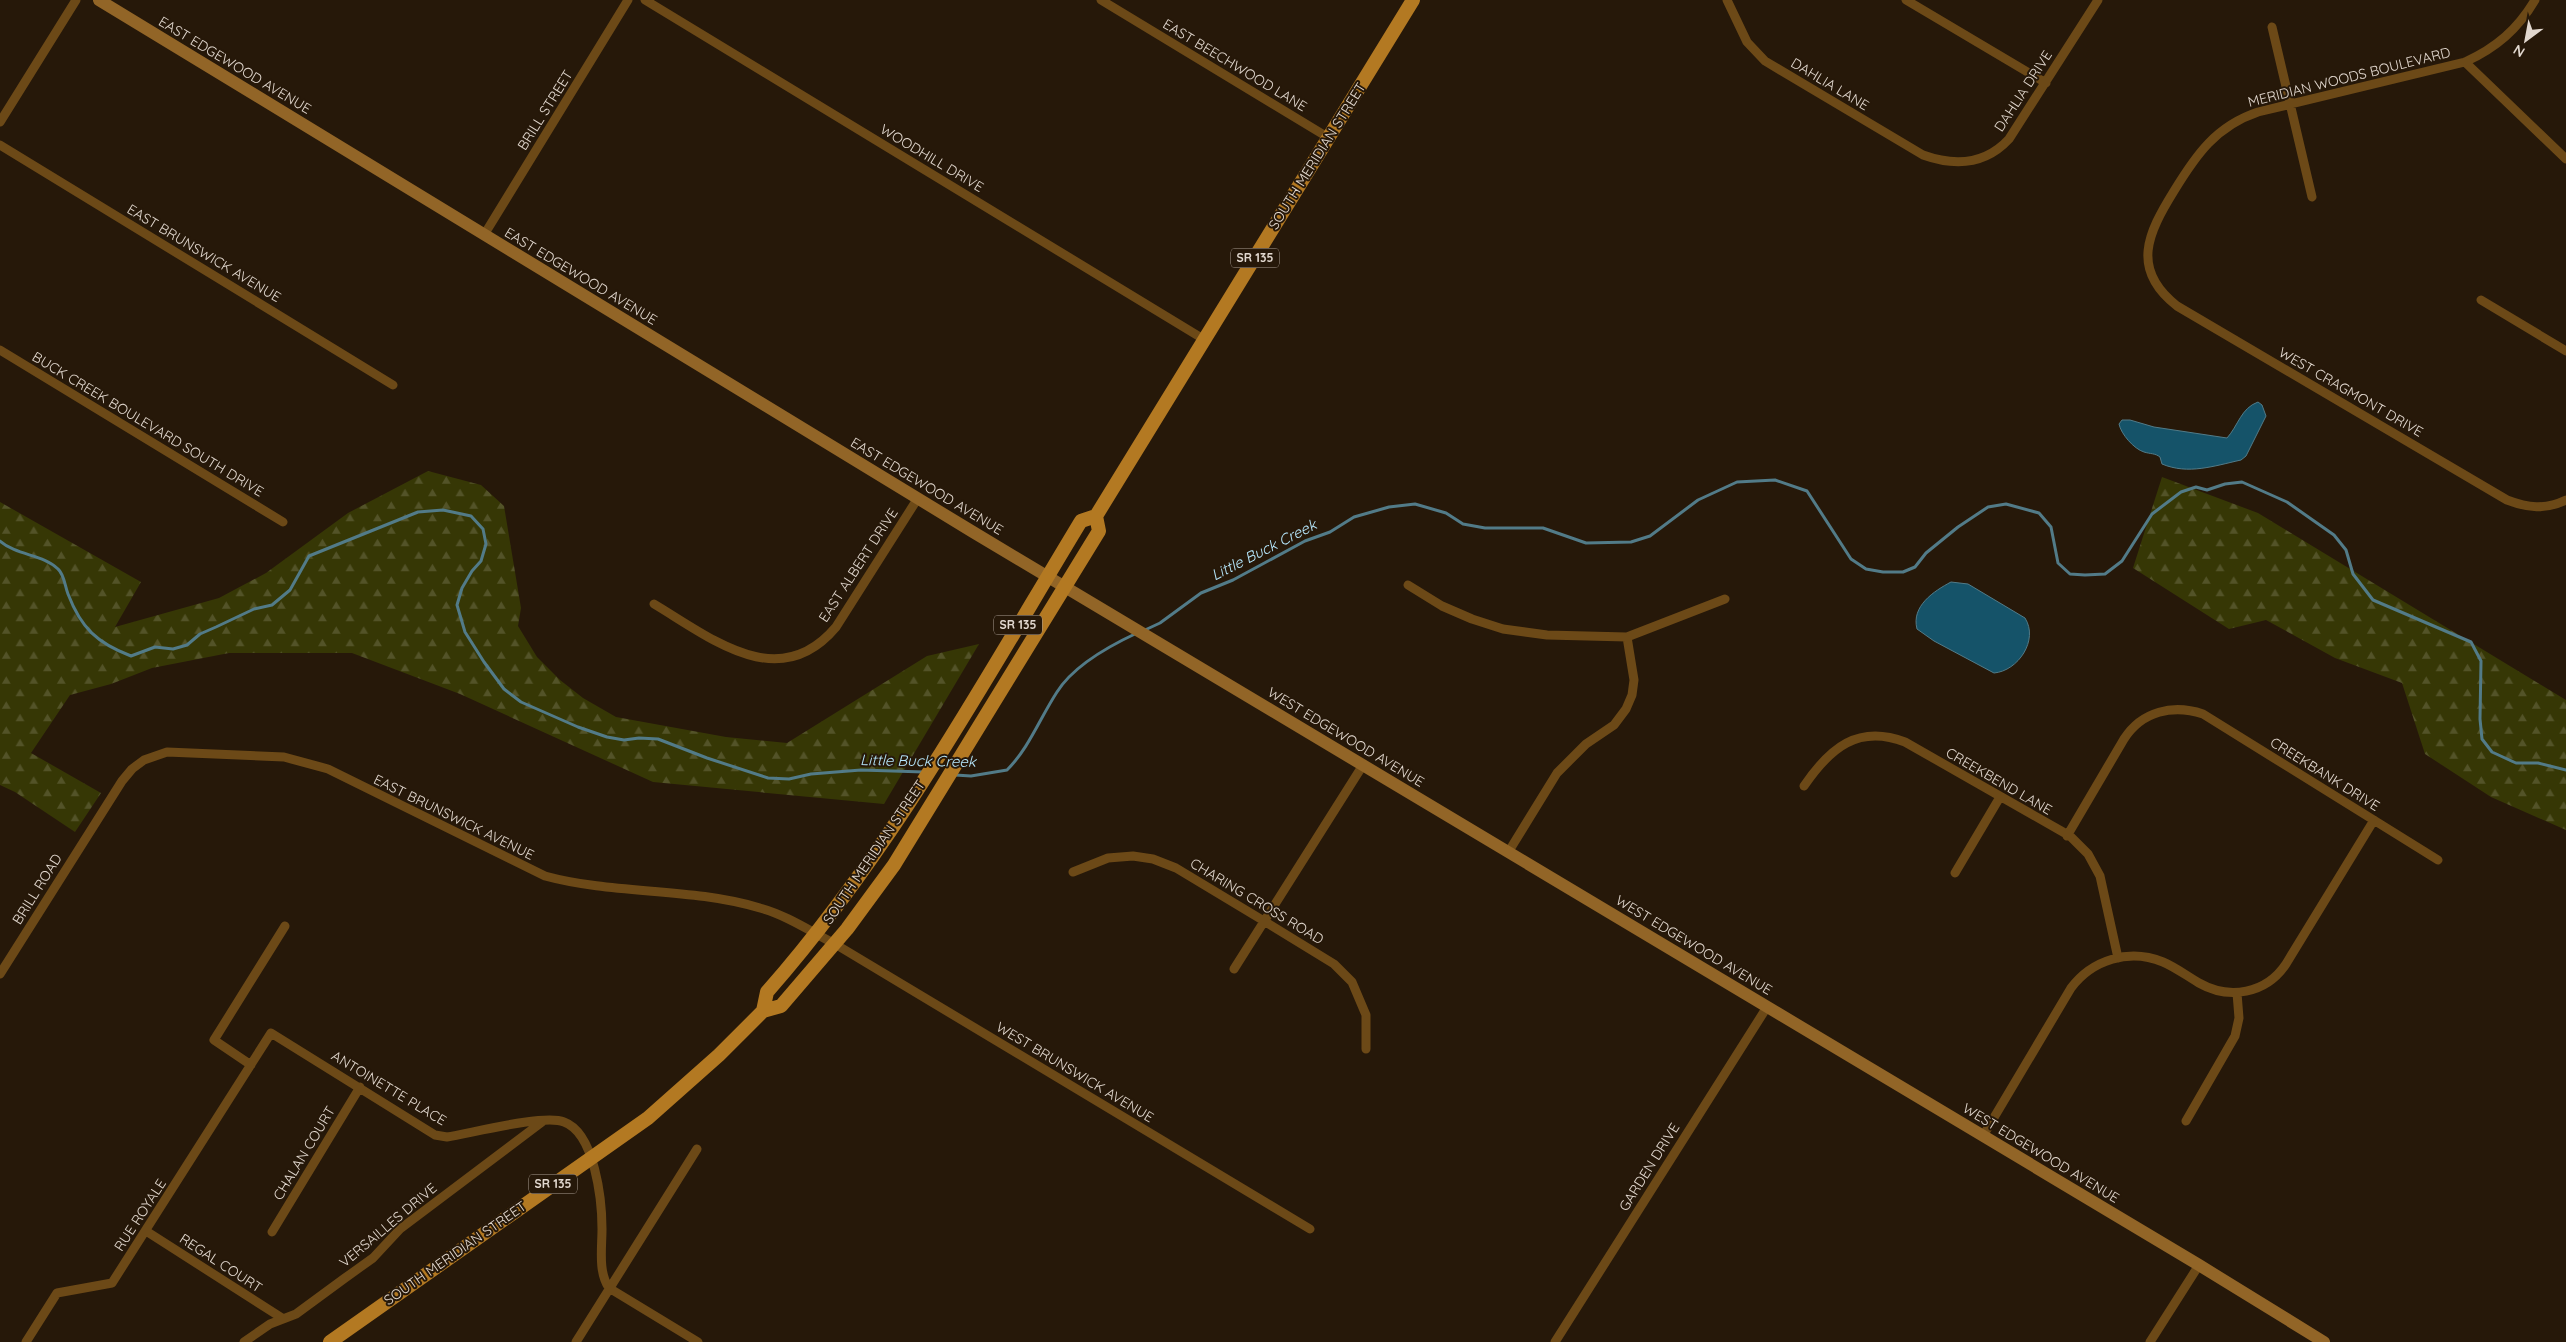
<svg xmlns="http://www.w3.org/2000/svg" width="2566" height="1342" font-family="Quicksand,sans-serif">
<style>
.forest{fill:url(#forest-firs)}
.water{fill:#155369;stroke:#527b88}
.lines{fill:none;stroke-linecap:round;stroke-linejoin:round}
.stream{stroke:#527b88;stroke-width:3}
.street{stroke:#6c4917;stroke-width:9}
.secondary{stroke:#926527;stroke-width:12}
.primary{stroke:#b37922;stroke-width:14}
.labels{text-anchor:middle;stroke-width:4;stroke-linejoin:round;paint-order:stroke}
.shield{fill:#261809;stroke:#aa9e94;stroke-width:1}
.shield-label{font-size:12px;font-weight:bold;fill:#e2d8cf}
.street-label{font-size:14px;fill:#e2d8cf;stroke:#261809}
.water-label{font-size:15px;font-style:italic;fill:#b7e8fe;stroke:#261809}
</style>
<defs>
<pattern id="forest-firs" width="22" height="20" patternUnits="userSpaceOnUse" patternTransform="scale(1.25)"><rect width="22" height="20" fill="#363705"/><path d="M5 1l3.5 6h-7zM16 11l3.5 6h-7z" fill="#535328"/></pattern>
</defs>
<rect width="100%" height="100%" fill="#261809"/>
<path class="forest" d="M428,471L481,485L504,506L521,608L518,626L537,657L560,680L583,698L616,717L726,737L787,743L927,656L979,644L884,804L653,782L460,694L352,653H229L152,668L111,684L70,695L31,753L101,793L75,832L15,792L0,785V502L141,582L115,627L219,598L266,573L348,513Z
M2162,477L2258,513L2566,700V830L2491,797L2425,754L2402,683L2335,658L2266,620L2229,629L2133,568Z"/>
<path class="water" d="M2258,402L2262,405L2266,416L2246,456L2241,460C2214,466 2188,475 2162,464L2160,457C2155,453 2150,454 2144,452C2134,449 2121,434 2119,424L2122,420H2130L2154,427L2227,438C2238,426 2241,408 2258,402Z
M1951,582L1968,584L2025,618C2039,640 2018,671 1994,673L1934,641L1917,629C1911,606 1934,591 1951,582Z"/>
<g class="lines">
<path class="stream" d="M0,541C17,556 43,554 58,569C64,574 65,586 68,594C81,628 97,643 131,656L155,647L173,649L187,645L200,634L216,627L254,609L272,605L290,590L309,556L418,512L443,510L471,516L483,529L486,544L481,561L472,571L462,588L457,605L465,632L484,662L504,689L521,702L578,727L607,737L624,740L639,738L658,739L707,758L768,778L789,779L811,774L861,770L924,772
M1145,630L1160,623L1201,593L1233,580L1305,541L1330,532L1354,517L1389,507L1415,504L1446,513L1463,524L1485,528H1543L1586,543L1631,542L1650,536L1698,500L1737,482L1775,480L1807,491L1851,559L1866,569L1883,572H1903L1915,567L1926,553L1958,527L1988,507L2006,504L2039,513L2051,527L2058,563L2070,574L2085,575L2105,574L2122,561L2152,514L2181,492L2196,487L2207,490L2225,484L2242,482L2287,502L2334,535L2346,550L2353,574L2373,600L2471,642L2481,661L2480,719L2482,739L2492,752L2516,763H2538L2566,770
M955,775L971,776L1007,770C1029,748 1040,718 1057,692C1074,665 1109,646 1137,633"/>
<path class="street" d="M645,0L1205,340
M1101,0L1329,138
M1727,0L1747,42L1765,61L1923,155C1954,166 1985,165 2009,139L2098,0
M1906,0L2046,83
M2535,0C2518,29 2496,48 2465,62L2258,112C2216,126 2196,155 2174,191C2148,233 2130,269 2177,306L2507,500C2528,508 2545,510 2566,500
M2272,27L2312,197
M2465,62L2566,159
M0,122L76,0
M0,145L393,385
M484,235L628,0
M2481,300L2566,351
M0,350L283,522
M1408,585L1442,606L1472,619L1503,629L1547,635L1627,637L1725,599
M654,604C711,638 779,695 836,627L918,498
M1804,786C1830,748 1858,724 1905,742L2070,836L2088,854L2100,876L2118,958
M2067,836L2124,739C2142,711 2173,704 2203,714L2438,860
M1509,851L1557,773L1586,744L1614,725L1626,709L1632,695L1634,680L1627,637
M1073,872L1108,858L1133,856L1153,859L1176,868L1264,921L1334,964L1352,982L1366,1015V1049
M1955,873L2000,797
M1234,969L1363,765
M0,974L122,781L132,769L144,760L167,752L284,757L328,769L545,876C615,895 690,887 760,908C786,915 810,931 835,944L1310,1229
M251,1065L214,1040L285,926
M2186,1121L2235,1036L2239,1018L2237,993
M1983,1136L2071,988C2092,960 2129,948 2163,962C2175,967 2187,976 2199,983C2229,1000 2266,994 2286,964L2374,820
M146,1231L282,1318
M272,1232L360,1087
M26,1342L57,1293L112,1283L271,1033L435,1135L447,1137C472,1133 544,1114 564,1122C595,1133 602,1201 602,1229C602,1248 598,1272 609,1288L698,1342
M244,1342L270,1324L296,1314L345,1278L373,1258L400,1229L542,1122
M576,1342L697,1149
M1555,1342L1767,1007
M2150,1342L2199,1265"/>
<path class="secondary" d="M99,0L973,532L2199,1265L2324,1342"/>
<path class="primary" d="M763,1011L767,992C892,850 983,683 1081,521L1096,516L1413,0
M330,1342L648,1118L719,1055L763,1011L781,1006L847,929L894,865L1099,531L1096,516"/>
</g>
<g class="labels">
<g class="shield">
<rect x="1231" y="248.5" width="48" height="19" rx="4"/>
<rect x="994" y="615.5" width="48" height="19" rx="4"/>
<rect x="529" y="1174.5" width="48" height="19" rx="4"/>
</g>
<g class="shield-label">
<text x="1255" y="262">SR 135</text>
<text x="1018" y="629">SR 135</text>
<text x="553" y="1188">SR 135</text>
</g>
<g class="street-label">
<text transform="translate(235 65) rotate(31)" y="5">EAST EDGEWOOD AVENUE</text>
<text transform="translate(1235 65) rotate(31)" y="5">EAST BEECHWOOD LANE</text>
<text transform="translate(2349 77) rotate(-14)" y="5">MERIDIAN WOODS BOULEVARD</text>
<text transform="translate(1830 84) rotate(31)" y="5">DAHLIA LANE</text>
<text transform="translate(2023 91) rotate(-57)" y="5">DAHLIA DRIVE</text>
<text transform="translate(545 110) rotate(-58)" y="5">BRILL STREET</text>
<text transform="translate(1317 156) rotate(-58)" y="5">SOUTH MERIDIAN STREET</text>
<text transform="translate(932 158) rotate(31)" y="5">WOODHILL DRIVE</text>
<text transform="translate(204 253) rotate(31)" y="5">EAST BRUNSWICK AVENUE</text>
<text transform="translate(581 276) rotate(31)" y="5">EAST EDGEWOOD AVENUE</text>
<text transform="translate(2351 392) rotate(30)" y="5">WEST CRAGMONT DRIVE</text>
<text transform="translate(148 424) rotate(31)" y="5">BUCK CREEK BOULEVARD SOUTH DRIVE</text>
<text transform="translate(927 486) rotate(31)" y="5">EAST EDGEWOOD AVENUE</text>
<text transform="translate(858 565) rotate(-57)" y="5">EAST ALBERT DRIVE</text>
<text transform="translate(1346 737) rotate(31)" y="5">WEST EDGEWOOD AVENUE</text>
<text transform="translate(2325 774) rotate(32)" y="5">CREEKBANK DRIVE</text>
<text transform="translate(1999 781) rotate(30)" y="5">CREEKBEND LANE</text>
<text transform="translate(454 817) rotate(26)" y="5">EAST BRUNSWICK AVENUE</text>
<text transform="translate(874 852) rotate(-56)" y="5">SOUTH MERIDIAN STREET</text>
<text transform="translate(37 889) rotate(-58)" y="5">BRILL ROAD</text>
<text transform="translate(1257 901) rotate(31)" y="5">CHARING CROSS ROAD</text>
<text transform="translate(1694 945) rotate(31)" y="5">WEST EDGEWOOD AVENUE</text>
<text transform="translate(1075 1072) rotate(31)" y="5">WEST BRUNSWICK AVENUE</text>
<text transform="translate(389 1088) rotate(31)" y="5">ANTOINETTE PLACE</text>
<text transform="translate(304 1153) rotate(-59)" y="5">CHALAN COURT</text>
<text transform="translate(2041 1153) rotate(31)" y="5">WEST EDGEWOOD AVENUE</text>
<text transform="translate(1649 1167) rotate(-58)" y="5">GARDEN DRIVE</text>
<text transform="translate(140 1215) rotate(-57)" y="5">RUE ROYALE</text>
<text transform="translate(388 1225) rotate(-40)" y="5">VERSAILLES DRIVE</text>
<text transform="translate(455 1253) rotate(-35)" y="5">SOUTH MERIDIAN STREET</text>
<text transform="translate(221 1263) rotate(33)" y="5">REGAL COURT</text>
</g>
<g class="water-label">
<text transform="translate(1264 550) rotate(-27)" y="5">Little Buck Creek</text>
<text transform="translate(918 761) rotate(1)" y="5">Little Buck Creek</text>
</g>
</g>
<g transform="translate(2526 40) rotate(212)" stroke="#261809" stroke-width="4" paint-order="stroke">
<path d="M0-4L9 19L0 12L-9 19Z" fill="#e2d8cf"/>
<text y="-8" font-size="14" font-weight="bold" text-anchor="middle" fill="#e2d8cf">N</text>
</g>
</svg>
